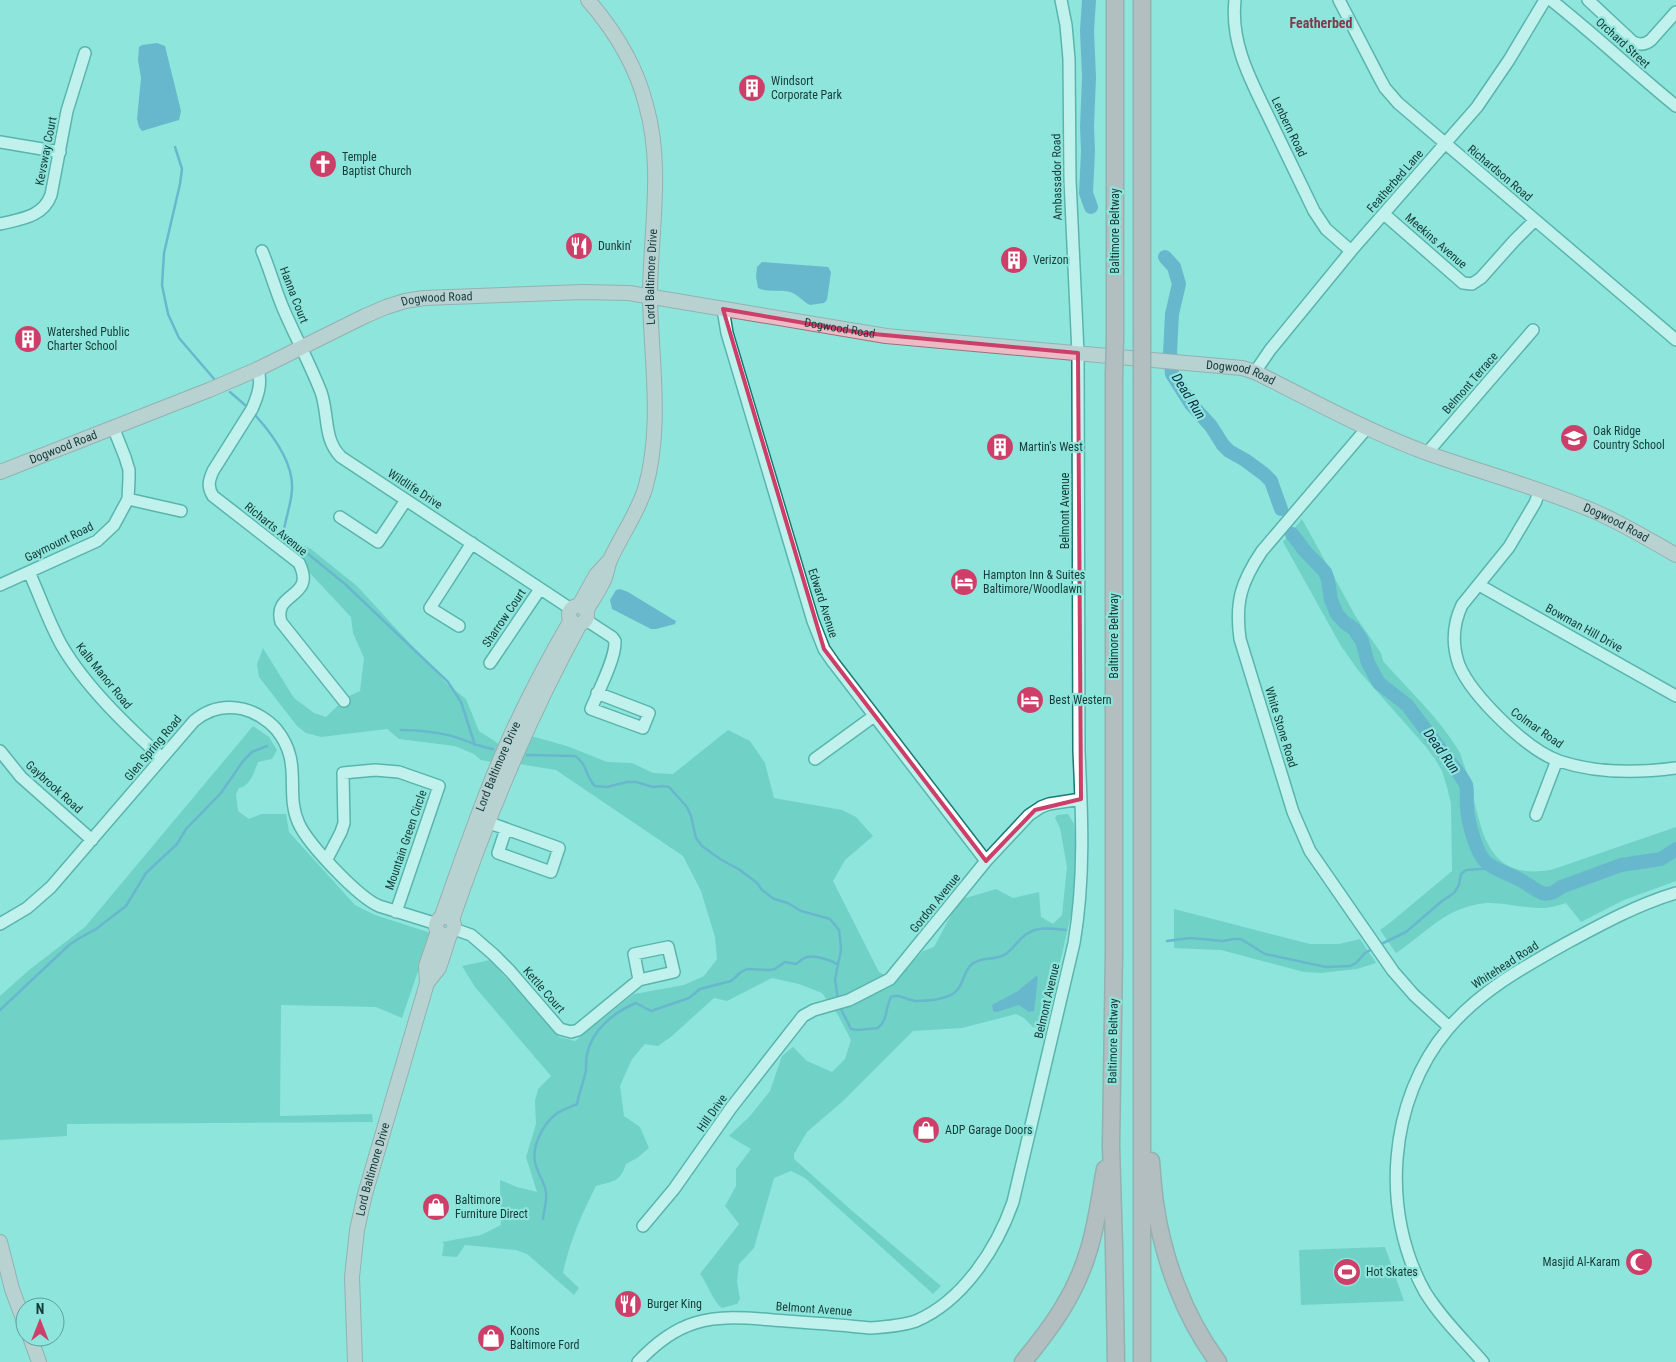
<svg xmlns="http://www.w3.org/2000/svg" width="1676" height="1362" font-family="'Roboto Condensed',sans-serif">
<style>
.green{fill:#4cb8ae}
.water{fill:#3b81bb}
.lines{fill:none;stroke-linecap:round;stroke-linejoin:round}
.stream{stroke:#3b81bb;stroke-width:2.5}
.river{stroke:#3b81bb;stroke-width:14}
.minor-casing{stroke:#187a73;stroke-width:14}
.major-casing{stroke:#99717b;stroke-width:16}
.highway-casing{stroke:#99717b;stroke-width:19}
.minor{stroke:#fff;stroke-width:11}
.major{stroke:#ecbbc5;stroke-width:14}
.highway{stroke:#e08e9f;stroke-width:16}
.highway-bridge-casing{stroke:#99717b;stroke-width:19;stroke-linecap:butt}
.highway-bridge{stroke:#e08e9f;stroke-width:16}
.marked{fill:none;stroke:#cd3f69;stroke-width:4;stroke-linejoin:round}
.labels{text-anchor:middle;stroke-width:4.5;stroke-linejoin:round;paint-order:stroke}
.street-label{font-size:12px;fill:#163b38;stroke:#8ee5dc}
.poi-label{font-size:12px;fill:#163b38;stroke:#8ee5dc;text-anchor:start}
.neighbourhood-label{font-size:14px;font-weight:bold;fill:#81394b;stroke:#8ee5dc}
.water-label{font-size:14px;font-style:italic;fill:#0e2c44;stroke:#8ee5dc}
</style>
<rect width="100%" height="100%" fill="#8ee5dc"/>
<path class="green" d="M1302,519L1356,617L1381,653L1383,661C1408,689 1437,716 1457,748C1461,753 1462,760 1464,765C1483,815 1476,882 1551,870L1676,827V881L1624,900L1581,922L1566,903C1558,906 1548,908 1540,908C1521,908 1504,902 1486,903C1445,907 1427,933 1396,953L1380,930L1391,922L1452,871L1451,804L1447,787L1442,771L1435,759L1426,747L1358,670L1341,646L1283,542Z
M276,537L299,543L311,549L357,586L447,684L466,699L479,731L499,744L492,762L481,760L474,754L455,746L399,739L387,729L321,737L306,733L297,726L259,677L257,664L263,648L294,698L314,713L326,717L347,697L360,691L364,658L353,633L351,617Z
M253,726L269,737L277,750L272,759L258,762C254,772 251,786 239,788L236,794L238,811L249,819L261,814H286L289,832L355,905L375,915L431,933L402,1018L376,1007L281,1005L280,1116L372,1114L373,1122L67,1124V1136L0,1140V996L29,970L85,927Z
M728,730L750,741L765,763L774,798L842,810L856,817L873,836L845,860L833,881L879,972L895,981L923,951L934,947L959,900L996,889L1013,898L1039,892L1041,917L1053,924L1062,915L1067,867L1060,828L1055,818L1057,815L1068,814L1074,824L1077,847L1072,910L1045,1029L1033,1027L1024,1018L1016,1014L962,1028L913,1031L843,1101L807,1132L794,1154V1159L850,1209L941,1286L933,1294L805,1178L791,1171L774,1178L754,1248L739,1264L737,1282L740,1299L737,1304L722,1308C713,1302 708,1284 700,1274L739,1224L725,1206L736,1186V1169L751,1149L729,1136L750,1116L770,1091L782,1056L793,1047L807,1061L832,1072L845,1059L851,1040L838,1015L822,993L799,984L772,978L727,1001L714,998L672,1036L658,1046L645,1044L632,1059L620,1086L624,1116L640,1127L649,1148L637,1158L626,1164C620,1182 614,1181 596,1186C582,1213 569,1243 563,1273L579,1288L574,1295L527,1254L516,1250L465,1245L457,1257L442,1256L444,1244L442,1242L481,1235L501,1225L500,1180L517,1187L537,1192L526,1157L536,1124L535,1101L538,1089L551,1076L475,987L462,966L490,960L559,1037L575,1041L634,994L684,985L704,976L717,959L715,937L701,891L683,856L556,770L519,764L531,736L567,746L607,762L632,763L653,773L673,774Z
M1174,909L1310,944H1339L1360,939L1376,963L1357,969L1321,973L1304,972L1221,950L1174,948Z
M1385,1247L1404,1301L1301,1305L1299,1250Z"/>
<path class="water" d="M157,43L165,46L181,111L179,120L142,131L139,127L137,119L141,78L138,60L139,47L142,45Z
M762,262L828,267L831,272L827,300L824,303L810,305C803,302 798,294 790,292C780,289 769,293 758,288L756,277L757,267Z
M620,589L628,592L674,620L676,621L675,624L656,629H651L612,609L610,600L616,590Z
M1036,976L1038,977L1034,1011L1029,1012L1019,1005L997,1012L993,1011L992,1005L1018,991Z"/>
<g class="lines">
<path class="stream" d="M175,147L182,169L180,184L164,253L162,285L168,314L179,338L215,380
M230,392L245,405
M256,416C272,434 293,462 292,488C292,502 286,516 284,530L286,536L345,584L448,682L461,702L475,745
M401,730C418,730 435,732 452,736C466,740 478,747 493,749
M527,755L575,756C587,763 586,778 595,786L607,787L627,782H636L653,787L663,786L669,787L687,807L691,816L696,838L702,846L720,859L740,870L757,883L762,890L774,899L788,903L801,911L830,919L839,930L840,938L841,950L835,979L838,1000
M1167,941L1190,938L1223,941L1234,939H1241L1265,954L1326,967L1350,966L1356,963L1365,953L1374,948
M1379,945L1406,932L1442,901L1454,893L1459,885L1461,874L1466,870L1496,868
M840,1007L851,1029L858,1030L878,1028C888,1020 885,1008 891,997C900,993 907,1001 917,1001C927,1001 942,999 951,995C963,989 962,975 970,966C978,957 992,960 1002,956C1009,953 1012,948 1017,943C1032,925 1045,928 1066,930
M0,1010L68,946L78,939L96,929L126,906L146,873L177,844L186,829L221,793L243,761L252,752L267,746
M543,1219C544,1211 547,1200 546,1192C544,1181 539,1176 536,1166C530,1149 542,1125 556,1114C562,1110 570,1107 577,1104C579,1092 584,1081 586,1070C586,1065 586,1059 587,1054C592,1030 614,1012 636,1003L651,1011L689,998L700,989L731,981L741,972L747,969L769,970L775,969L785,962L796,964C800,961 803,958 807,957C815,955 830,960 837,964"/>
<path class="river" d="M1089,0L1087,31L1089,77L1087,127L1088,151L1086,193L1091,207
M1165,257L1174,267L1179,284L1172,314L1170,353L1172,374L1191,404L1211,426L1223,445L1229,451L1245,460L1264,474L1271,481L1281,509
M1292,534L1305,551L1325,572L1328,580L1331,600L1337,614L1344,622L1354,629L1362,641L1368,663L1379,683L1407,705L1460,775C1462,778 1464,781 1466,785C1468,792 1466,801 1467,808C1468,822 1476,853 1486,862C1495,871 1515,875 1527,884C1540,893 1547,899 1561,887L1621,865L1661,859L1676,849"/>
<g class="minor-casing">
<path id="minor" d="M1235,0C1230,46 1253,84 1272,124C1286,153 1300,182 1314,211L1326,229L1351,251
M1339,0L1379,77L1385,88L1398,103L1676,340
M1551,0C1594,34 1633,71 1676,106
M1588,0L1633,42C1639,45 1645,45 1651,40L1676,12
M0,142L60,152
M1384,214L1463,283L1472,284L1481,278L1514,241L1535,220
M0,224C21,219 43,217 51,195L67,111L85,53
M262,251C270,270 275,289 283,308C295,336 310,364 321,392C329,415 323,439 341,457L571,609
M723,309L727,333L813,621L824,649L833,662L986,861
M258,369C262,384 258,395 252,409L213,471C209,480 207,487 213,496L299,563C317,599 272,591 281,622L344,701
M1255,372L1270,350L1351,251L1477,107L1509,60L1545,0
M1367,428L1262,551C1241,582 1235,602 1240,639L1293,812L1310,851L1393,971L1414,995L1449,1027
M1427,453L1533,330
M1540,490L1535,503L1509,547L1462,605C1453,624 1452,645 1459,665C1472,696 1527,750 1559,761C1595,773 1639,773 1676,768
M128,499L181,511
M340,517L378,542L406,500
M29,572C40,596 49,623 62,646C86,687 127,726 162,758
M0,585L97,541L114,525L128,499L129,479V470L125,457L113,427
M1479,585L1676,696
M586,620L612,637L615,641C616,658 598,692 591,709L643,728L649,713L597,693
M459,626L430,608L472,543
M490,663L540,589
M0,751L21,777L92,840
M815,759L874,716
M1536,815L1557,760
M487,822L559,848L551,872L498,853L506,829
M327,859L341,832L344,823L343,773L375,770L399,772L439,786L396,912
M0,924L27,908L51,887L194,721C208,709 225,705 243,709C255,712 268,720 276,729C304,763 284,792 299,824C309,845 358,897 379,906L437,924
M454,929L471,935L493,954L510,971L560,1029L571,1032L578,1030L639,980L674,972L668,947L634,954L639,980
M643,1226L674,1189L731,1108L803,1016L814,1010L849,1000L890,979L986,861L1029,815L1041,807L1049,804L1081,799
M638,1362C654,1345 672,1330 695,1323C724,1314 756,1319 786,1321C814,1323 842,1325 870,1328C886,1327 901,1326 916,1321C963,1301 997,1248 1013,1202L1074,943C1085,879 1082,815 1079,751L1078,353L1070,180L1069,59L1066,25L1061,0
M1483,1362C1463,1339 1441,1318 1425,1292C1380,1212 1388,1100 1448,1029C1479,992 1522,968 1563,945C1600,925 1636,905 1676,893"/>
</g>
<g class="major-casing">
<g id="major">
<path id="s1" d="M0,472L209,390L258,369L365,316L386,307L405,301L424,298L583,292L629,293L886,336L1242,368L1255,372C1311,400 1367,431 1427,453C1483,473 1541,488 1596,512C1623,524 1650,540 1676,555"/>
<path d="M580,604L596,575L608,562"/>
<circle cx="578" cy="615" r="9"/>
<path id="s2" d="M586,611C592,601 598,592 603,582C607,575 607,567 610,560C621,536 637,514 645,489C663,427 651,360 650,297C650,233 664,167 646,105C636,65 615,31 588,0"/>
<circle cx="445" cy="926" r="9"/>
<path id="s3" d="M441,918C462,860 481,802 506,746C525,703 547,661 571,620"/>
<path d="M452,920C487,818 528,719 580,624"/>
<path d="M427,983L439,968L450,934"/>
<path d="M0,1242L12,1289L25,1324"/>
<path d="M30,1337L39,1362"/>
<path id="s4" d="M355,1362L352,1277L357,1230L365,1194L427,983L426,966L438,931"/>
</g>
</g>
<g class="highway-casing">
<path id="highway" d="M1115,338V0
M1142,340V0
M1114,376V954L1111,1145L1114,1247L1116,1362
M1151,1161C1152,1175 1153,1189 1155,1203C1163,1259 1184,1316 1218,1362
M1023,1362C1052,1327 1076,1294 1089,1249C1097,1223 1100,1196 1105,1169
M1142,1362V379"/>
</g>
<use href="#minor" class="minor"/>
<use href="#major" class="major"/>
<use href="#highway" class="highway"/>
<g class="highway-bridge-casing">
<path id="highway-bridge" d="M1114,376L1115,338
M1142,379V340"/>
</g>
<use href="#highway-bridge" class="highway-bridge"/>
</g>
<path d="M0 0H1676V1362H0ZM723,309L863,333L1078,353L1081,799L1035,810L986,861L824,649Z" fill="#8ee5dc" fill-opacity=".55" fill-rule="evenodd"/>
<path class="marked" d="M723,309L863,333L1078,353L1081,799L1035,810L986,861L824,649Z"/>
<defs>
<g id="building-disc" transform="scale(1.4375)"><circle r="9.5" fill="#cd3f69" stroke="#8ee5dc"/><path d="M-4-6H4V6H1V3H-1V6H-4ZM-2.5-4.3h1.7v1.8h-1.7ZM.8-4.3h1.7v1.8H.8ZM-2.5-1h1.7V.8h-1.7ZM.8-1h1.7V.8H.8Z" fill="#fff"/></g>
<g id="church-disc" transform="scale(1.4375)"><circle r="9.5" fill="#cd3f69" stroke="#8ee5dc"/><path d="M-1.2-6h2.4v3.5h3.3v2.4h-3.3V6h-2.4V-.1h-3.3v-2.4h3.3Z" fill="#fff"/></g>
<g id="restaurant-disc" transform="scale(1.4375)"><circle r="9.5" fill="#cd3f69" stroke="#8ee5dc"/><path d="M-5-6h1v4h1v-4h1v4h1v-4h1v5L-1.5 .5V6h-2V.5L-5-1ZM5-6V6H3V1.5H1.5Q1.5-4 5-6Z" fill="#fff"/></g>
<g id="school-disc" transform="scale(1.4375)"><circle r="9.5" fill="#cd3f69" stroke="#8ee5dc"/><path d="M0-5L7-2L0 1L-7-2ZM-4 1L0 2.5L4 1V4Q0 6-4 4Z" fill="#fff"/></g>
<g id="hotel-disc" transform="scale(1.4375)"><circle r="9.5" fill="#cd3f69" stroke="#8ee5dc"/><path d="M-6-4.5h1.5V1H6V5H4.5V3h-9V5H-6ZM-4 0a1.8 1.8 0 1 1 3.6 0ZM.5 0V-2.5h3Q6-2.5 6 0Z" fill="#fff"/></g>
<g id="shop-disc" transform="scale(1.4375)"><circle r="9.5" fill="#cd3f69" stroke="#8ee5dc"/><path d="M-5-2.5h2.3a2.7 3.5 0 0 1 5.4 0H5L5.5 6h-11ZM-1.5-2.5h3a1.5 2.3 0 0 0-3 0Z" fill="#fff"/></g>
<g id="mosque-disc" transform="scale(1.4375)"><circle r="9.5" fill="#cd3f69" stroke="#8ee5dc"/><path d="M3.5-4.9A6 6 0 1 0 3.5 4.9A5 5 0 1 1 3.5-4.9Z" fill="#fff"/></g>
<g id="stadium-disc" transform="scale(1.4375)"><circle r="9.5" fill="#cd3f69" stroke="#8ee5dc"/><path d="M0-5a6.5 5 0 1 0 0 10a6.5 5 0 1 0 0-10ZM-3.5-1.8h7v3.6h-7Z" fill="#fff"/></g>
</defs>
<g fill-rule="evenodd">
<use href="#building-disc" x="752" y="88"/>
<use href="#church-disc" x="323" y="164"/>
<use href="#restaurant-disc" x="579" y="246"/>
<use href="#building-disc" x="1014" y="260"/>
<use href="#building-disc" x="28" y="339"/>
<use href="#school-disc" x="1574" y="438"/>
<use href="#building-disc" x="1000" y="447"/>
<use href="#hotel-disc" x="964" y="582"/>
<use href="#hotel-disc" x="1030" y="700"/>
<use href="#shop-disc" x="926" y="1130"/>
<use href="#shop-disc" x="436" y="1207"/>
<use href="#mosque-disc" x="1639" y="1262"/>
<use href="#stadium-disc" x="1347" y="1272"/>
<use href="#restaurant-disc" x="628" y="1304"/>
<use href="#shop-disc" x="491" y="1338"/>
</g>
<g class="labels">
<g class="street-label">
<text transform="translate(1623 43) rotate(42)" y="4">Orchard Street</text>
<text transform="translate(1289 127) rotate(64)" y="4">Lenbern Road</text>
<text transform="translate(46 151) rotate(-79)" y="4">Kevsway Court</text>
<text transform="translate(1500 173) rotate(40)" y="4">Richardson Road</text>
<text transform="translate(1057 177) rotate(-91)" y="4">Ambassador Road</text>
<text transform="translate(1395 181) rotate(-49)" y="4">Featherbed Lane</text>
<text transform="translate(1115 231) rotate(-90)" y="4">Baltimore Beltway</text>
<text transform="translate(1436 241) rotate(41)" y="4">Meekins Avenue</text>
<text dy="4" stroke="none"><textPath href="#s2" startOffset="349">Lord Baltimore Drive</textPath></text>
<text transform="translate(294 295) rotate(69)" y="4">Hanna Court</text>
<text dy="4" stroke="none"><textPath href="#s1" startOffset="472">Dogwood Road</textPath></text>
<text dy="4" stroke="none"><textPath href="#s1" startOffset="878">Dogwood Road</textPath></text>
<text dy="4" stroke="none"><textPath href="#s1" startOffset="1282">Dogwood Road</textPath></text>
<text transform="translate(1470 383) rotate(-49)" y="4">Belmont Terrace</text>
<text dy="4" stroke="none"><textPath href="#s1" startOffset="68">Dogwood Road</textPath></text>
<text transform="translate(415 489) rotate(33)" y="4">Wildlife Drive</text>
<text transform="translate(1065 511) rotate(-90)" y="4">Belmont Avenue</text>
<text dy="4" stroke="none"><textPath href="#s1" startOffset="1688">Dogwood Road</textPath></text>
<text transform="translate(276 529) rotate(39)" y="4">Richarts Avenue</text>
<text transform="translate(59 542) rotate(-26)" y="4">Gaymount Road</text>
<text transform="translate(823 603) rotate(72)" y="4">Edward Avenue</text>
<text transform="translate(504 618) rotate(-56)" y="4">Sharrow Court</text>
<text transform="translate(1584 628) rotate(29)" y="4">Bowman Hill Drive</text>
<text transform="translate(1114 636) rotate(-90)" y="4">Baltimore Beltway</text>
<text transform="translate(104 676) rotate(51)" y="4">Kalb Manor Road</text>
<text transform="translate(1281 727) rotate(73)" y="4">White Stone Road</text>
<text transform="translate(1537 728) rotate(35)" y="4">Colmar Road</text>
<text transform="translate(153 748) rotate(-50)" y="4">Glen Spring Road</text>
<text dy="4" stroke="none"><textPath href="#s3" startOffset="162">Lord Baltimore Drive</textPath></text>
<text transform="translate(54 787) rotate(42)" y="4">Gaybrook Road</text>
<text transform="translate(406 840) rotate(-71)" y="4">Mountain Green Circle</text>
<text transform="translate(935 903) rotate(-51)" y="4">Gordon Avenue</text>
<text transform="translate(1505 965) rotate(-33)" y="4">Whitehead Road</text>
<text transform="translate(544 990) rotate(49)" y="4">Kettle Court</text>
<text transform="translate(1047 1001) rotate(-77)" y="4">Belmont Avenue</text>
<text transform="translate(1113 1041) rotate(-89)" y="4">Baltimore Beltway</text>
<text transform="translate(712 1113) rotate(-55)" y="4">Hill Drive</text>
<text dy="4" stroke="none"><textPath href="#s4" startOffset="195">Lord Baltimore Drive</textPath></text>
<text transform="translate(814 1309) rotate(4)" y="4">Belmont Avenue</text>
</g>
<g class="poi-label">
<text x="771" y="85">Windsort<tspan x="771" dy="14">Corporate Park</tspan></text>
<text x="342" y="161">Temple<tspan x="342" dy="14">Baptist Church</tspan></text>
<text x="598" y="250">Dunkin'</text>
<text x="1033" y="264">Verizon</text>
<text x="47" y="336">Watershed Public<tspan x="47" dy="14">Charter School</tspan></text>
<text x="1593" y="435">Oak Ridge<tspan x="1593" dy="14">Country School</tspan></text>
<text x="1019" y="451">Martin's West</text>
<text x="983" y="579">Hampton Inn &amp; Suites<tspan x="983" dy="14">Baltimore/Woodlawn</tspan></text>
<text x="1049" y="704">Best Western</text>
<text x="945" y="1134">ADP Garage Doors</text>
<text x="455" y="1204">Baltimore<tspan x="455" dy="14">Furniture Direct</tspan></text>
<text x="1620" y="1266" text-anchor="end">Masjid Al-Karam</text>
<text x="1366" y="1276">Hot Skates</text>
<text x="647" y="1308">Burger King</text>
<text x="510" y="1335">Koons<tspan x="510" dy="14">Baltimore Ford</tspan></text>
</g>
<g class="neighbourhood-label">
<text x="1321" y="28">Featherbed</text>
</g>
<g class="water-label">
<text transform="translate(1189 396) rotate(58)" y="5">Dead Run</text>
<text transform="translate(1442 751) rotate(54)" y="5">Dead Run</text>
</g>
</g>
<g transform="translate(40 1322)"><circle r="24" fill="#8ee5dc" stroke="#5ea19a"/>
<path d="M0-4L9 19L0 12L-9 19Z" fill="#cd3f69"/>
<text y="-8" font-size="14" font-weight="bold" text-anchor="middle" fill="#163b38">N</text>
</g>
</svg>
